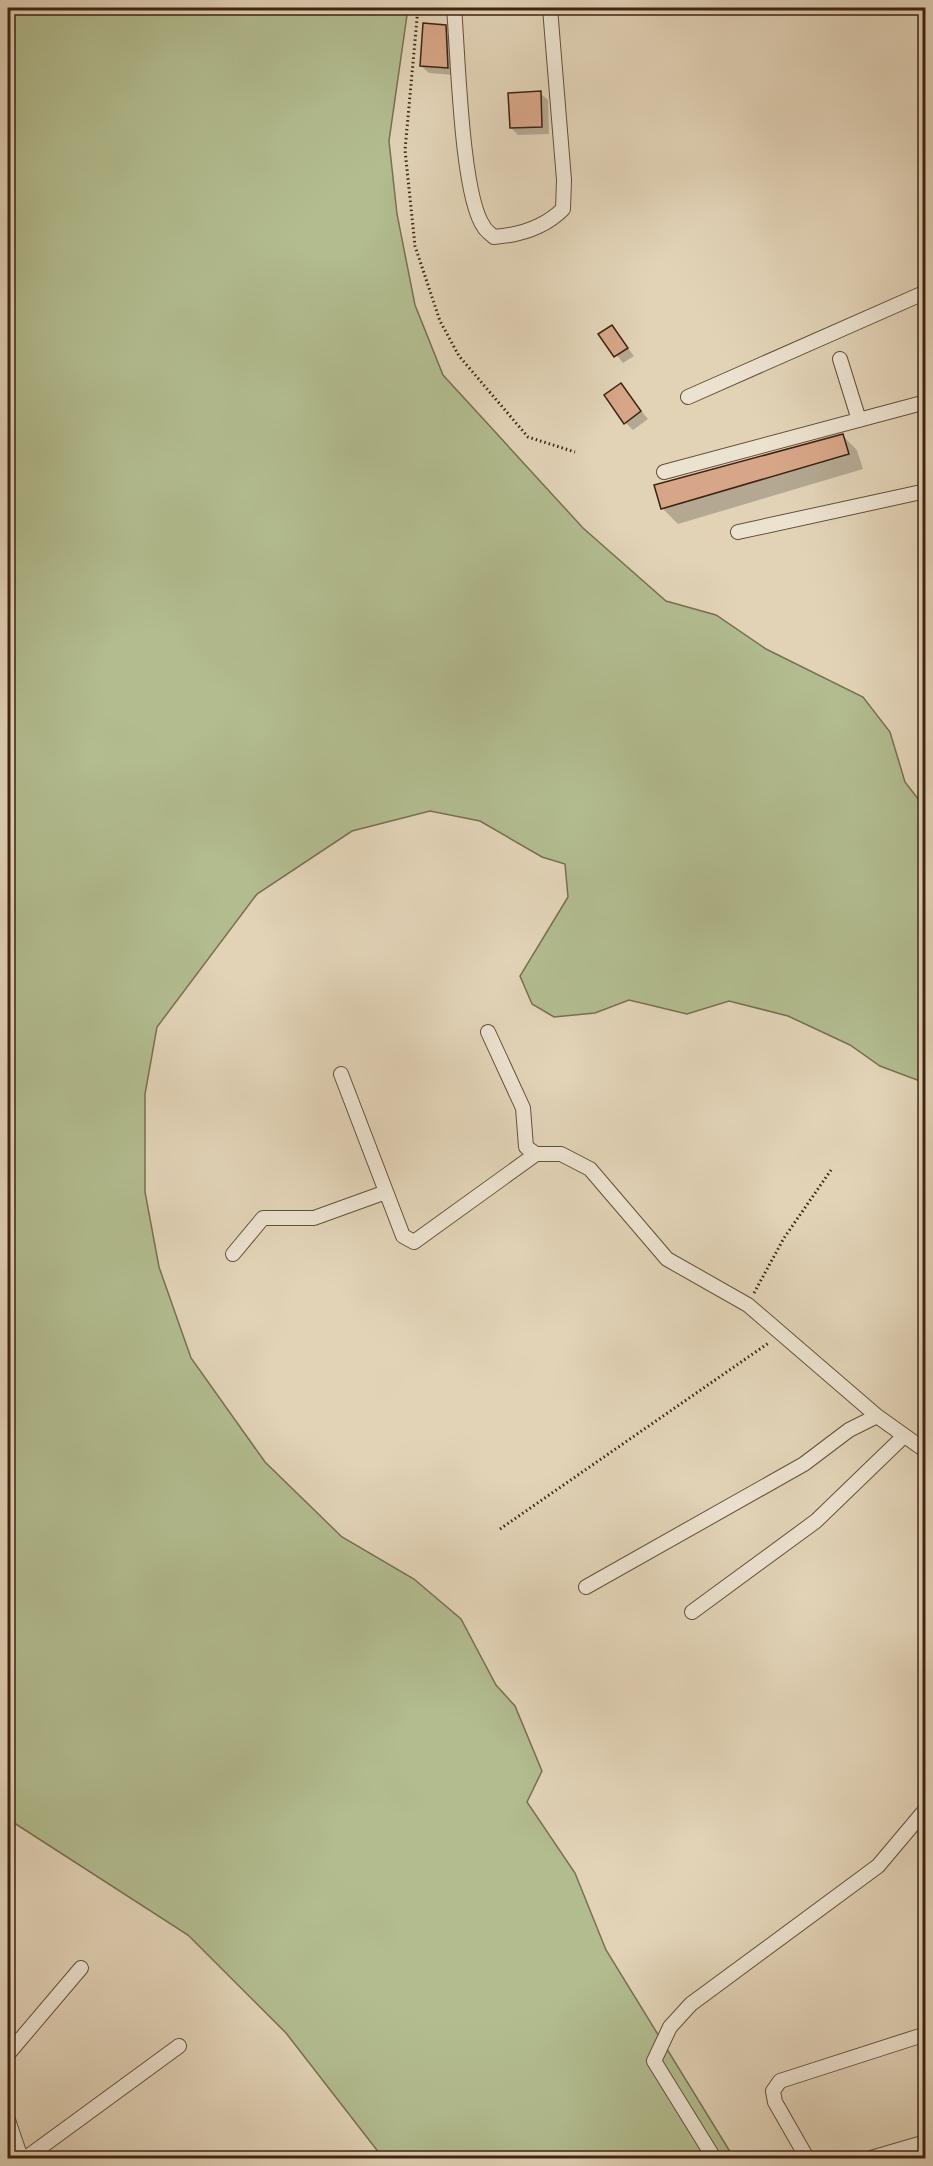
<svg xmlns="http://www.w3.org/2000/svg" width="933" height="2166" font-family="Vollkorn,serif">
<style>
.green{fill:#b2bc8f;stroke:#787050;stroke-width:1.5}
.shadow{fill:#0003}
.building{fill:#d7a688;stroke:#3e2310;stroke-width:1.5}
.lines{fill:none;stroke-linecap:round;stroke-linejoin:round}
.minor-casing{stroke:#674f3a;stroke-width:16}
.path{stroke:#3e2310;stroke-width:3;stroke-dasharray:1.5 3;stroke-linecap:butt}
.minor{stroke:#ece2d0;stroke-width:14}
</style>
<rect width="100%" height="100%" fill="#e2d3b7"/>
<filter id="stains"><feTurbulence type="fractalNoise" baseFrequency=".00333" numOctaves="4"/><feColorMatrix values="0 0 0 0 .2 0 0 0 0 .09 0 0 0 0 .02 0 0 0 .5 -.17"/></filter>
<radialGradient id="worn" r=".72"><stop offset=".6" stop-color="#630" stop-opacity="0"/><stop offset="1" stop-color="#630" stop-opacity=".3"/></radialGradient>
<path class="green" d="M8,8H408L389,141L397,214L415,305L443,375L583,528L666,601L716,615L766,649L863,697L890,732L905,782L925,808V1083L880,1066L850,1045L788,1016L729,1001L687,1014L629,1000L595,1013L554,1017L532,1004L520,976L568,897L565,864L542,857L480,821L430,811L352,831L257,894L157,1027L145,1094V1192L159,1267L191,1358L265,1462L342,1537L414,1579L461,1619L496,1685L515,1706L542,1771L527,1802L575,1873L606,1950L734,2158H383L286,2033L188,1935L8,1819Z"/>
<path class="shadow" d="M446,26L453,34L455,75L429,73L421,66Z
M540,93L548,100L549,134L518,135L511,128Z
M612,327L634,356L623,363L601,334Z
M620,385L648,419L633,430L626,423Z
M842,435L857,450L863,469L678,524L662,508Z"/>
<path class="building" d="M423,23L446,25L448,68L420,66Z
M541,91L542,127L510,128L508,93Z
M612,325L628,348L614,357L598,334Z
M621,383L641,411L624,424L604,395Z
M843,434L849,454L661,509L654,485Z"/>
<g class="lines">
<g class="minor-casing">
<path id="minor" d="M454,8C458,52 461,196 484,227C486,231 491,234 494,237C520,235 544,228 563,209L564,180L550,8
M840,359L859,420
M688,397L926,292
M664,472L926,402
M738,532L926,491
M488,1032L523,1108L526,1147L536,1154H561L590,1169L667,1259L748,1305L877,1416L926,1451
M341,1074L403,1236L414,1242L536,1154
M233,1254L263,1218H314L386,1192
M586,1587L804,1464L849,1430L877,1416
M692,1612L816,1521L904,1436
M8,2054L81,1968
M8,2120L21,2158
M26,2158L179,2046
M714,2158L654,2061L670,2027L691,2004L878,1866L926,1809
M807,2158L775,2102L773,2091L780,2081L926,2034
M871,2158L926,2142"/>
</g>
<path class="path" d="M418,8L405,150L415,246L440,321L459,356L528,437L575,452
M754,1293L784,1238L831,1170
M500,1529L770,1342"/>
<use href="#minor" class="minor"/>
</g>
<rect width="933" height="2166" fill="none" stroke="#e2d3b7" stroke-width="30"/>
<rect x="9" y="9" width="915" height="2148" fill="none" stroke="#3e2310" stroke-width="3"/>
<rect x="15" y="15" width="903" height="2136" fill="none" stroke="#3e2310" stroke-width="1.5"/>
<rect width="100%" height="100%" filter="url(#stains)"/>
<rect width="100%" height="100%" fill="url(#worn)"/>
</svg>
